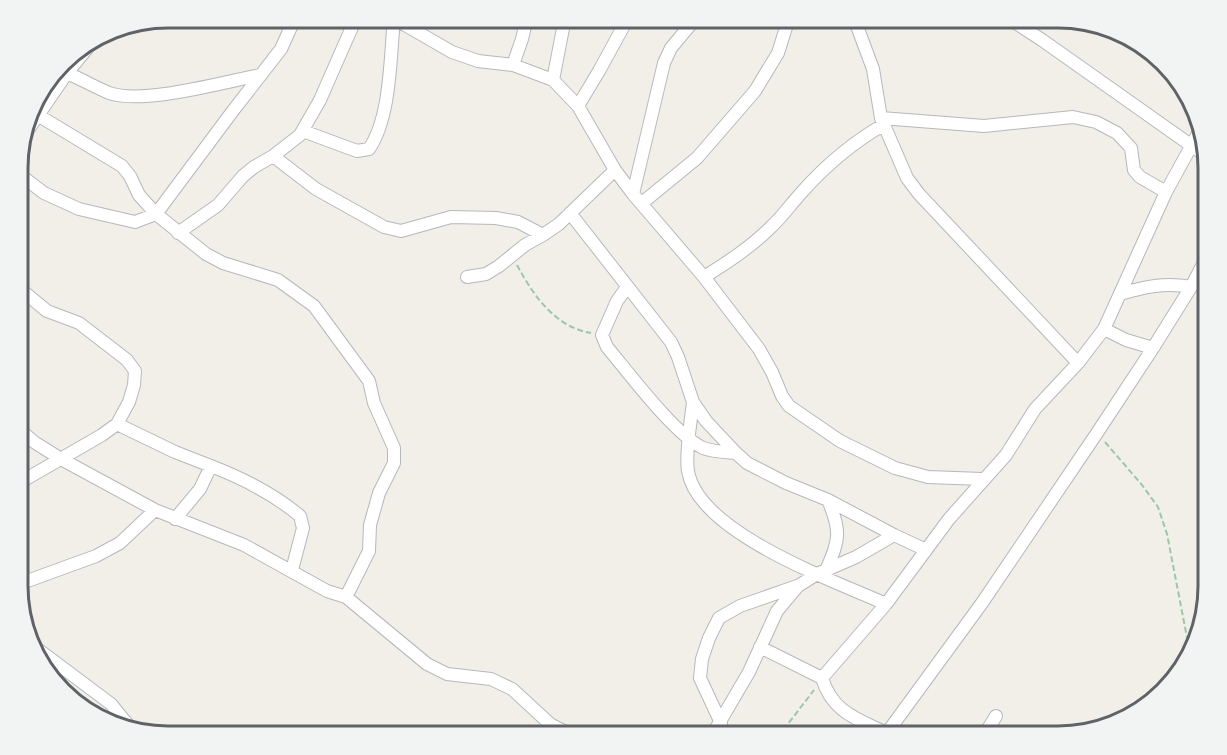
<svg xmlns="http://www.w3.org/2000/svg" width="1227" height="755" font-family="Overpass,sans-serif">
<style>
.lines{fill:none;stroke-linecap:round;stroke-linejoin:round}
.minor-casing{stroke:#b5b8bc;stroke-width:14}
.path{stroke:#9cc7a9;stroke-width:2;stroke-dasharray:6 3;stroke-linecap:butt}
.minor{stroke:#fff;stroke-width:12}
.rim{fill:none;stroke:#5f6368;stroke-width:3}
</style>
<rect width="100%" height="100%" fill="#f1efe8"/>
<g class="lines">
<g class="minor-casing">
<path id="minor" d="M393,18L452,52L478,61L513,65L553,80L578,106L615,170L633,194L704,277L759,349L772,372L782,396L789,406L840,441L895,468L928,477L982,479
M854,18L873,69L881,118L907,178L919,194L1078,363
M1008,18L1042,40L1209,158
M513,65L522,39L527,18
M67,73C81,79 95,87 109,93C144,105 223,82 261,75
M553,80L565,18
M578,106L599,71L628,18
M31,111L122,166L130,176L139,195L156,214L206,254L223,263L278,280L314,306L369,381L374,403L394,448V463L379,493L370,525L369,551L346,597
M881,118L984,126L1073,117L1096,122L1117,133L1131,148L1134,170L1140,177L1166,192
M303,131L357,151L369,149C391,117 390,57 394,19
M23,137L67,73L95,39
M273,156L316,189L384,227L401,231L451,217L496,218L518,222L543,235
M19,174L44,193L79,209L135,222L156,214L232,112L281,49L295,18
M633,194L664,63L671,48L696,18
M642,203L697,158L755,91L778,53L789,18
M570,213L671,342L678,357L693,402L706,421L736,453L747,463L786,483L828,500L894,535
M178,233L218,205L243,176L254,167L273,156L300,135L320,100L356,18
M467,277L486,274L499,266L525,245L543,235L559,224L615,170
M704,277C728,262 751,247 771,227C782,217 791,204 802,192C826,165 852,143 883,125
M627,287L617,301L602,335L607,347C628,372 675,435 703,448C714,452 725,452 736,453
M19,288L47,311L79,323L127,360L135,371L134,385L129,402L117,424L102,435L19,483
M1120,294C1144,287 1165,282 1191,287
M1104,329L1126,340L1153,348
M693,402C691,421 685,453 688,471C698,533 835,581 886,604
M117,424L175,452L211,466L200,489L175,519
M19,429L34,442L61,459L155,510L244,545L327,591L346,597L427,664L447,674L491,679L512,689L550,724L575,737
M211,466C242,478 275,495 300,516L303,528L292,570
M826,570C840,541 841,530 828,500
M19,584L96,556L120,543L155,510
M35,647L111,704L128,725
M760,647L822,678C832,712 857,719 886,733
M822,678L886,604L949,519L1006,455L1035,409L1078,363L1104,329L1166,192L1200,130
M721,723L700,678L702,659L709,638L719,618L740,606L797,586
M711,737L749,672L777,611L798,586L817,574L856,557L894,535L926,550
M884,737L982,603L1097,433L1153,348L1191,287L1209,253
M983,737L996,716"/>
</g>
<path class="path" d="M517,265C533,295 555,327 591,333
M1105,442L1142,485L1158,507L1167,534L1190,653
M778,737L814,690"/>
<use href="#minor" class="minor"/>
</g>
<path d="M0 0H1227V755H0ZM168 28H1058A140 140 0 0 1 1198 168V586A140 140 0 0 1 1058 726H168A140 140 0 0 1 28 586V168A140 140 0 0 1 168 28Z" fill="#f2f3f3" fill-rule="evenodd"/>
<path class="rim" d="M168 28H1058A140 140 0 0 1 1198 168V586A140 140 0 0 1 1058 726H168A140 140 0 0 1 28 586V168A140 140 0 0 1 168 28Z"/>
</svg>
